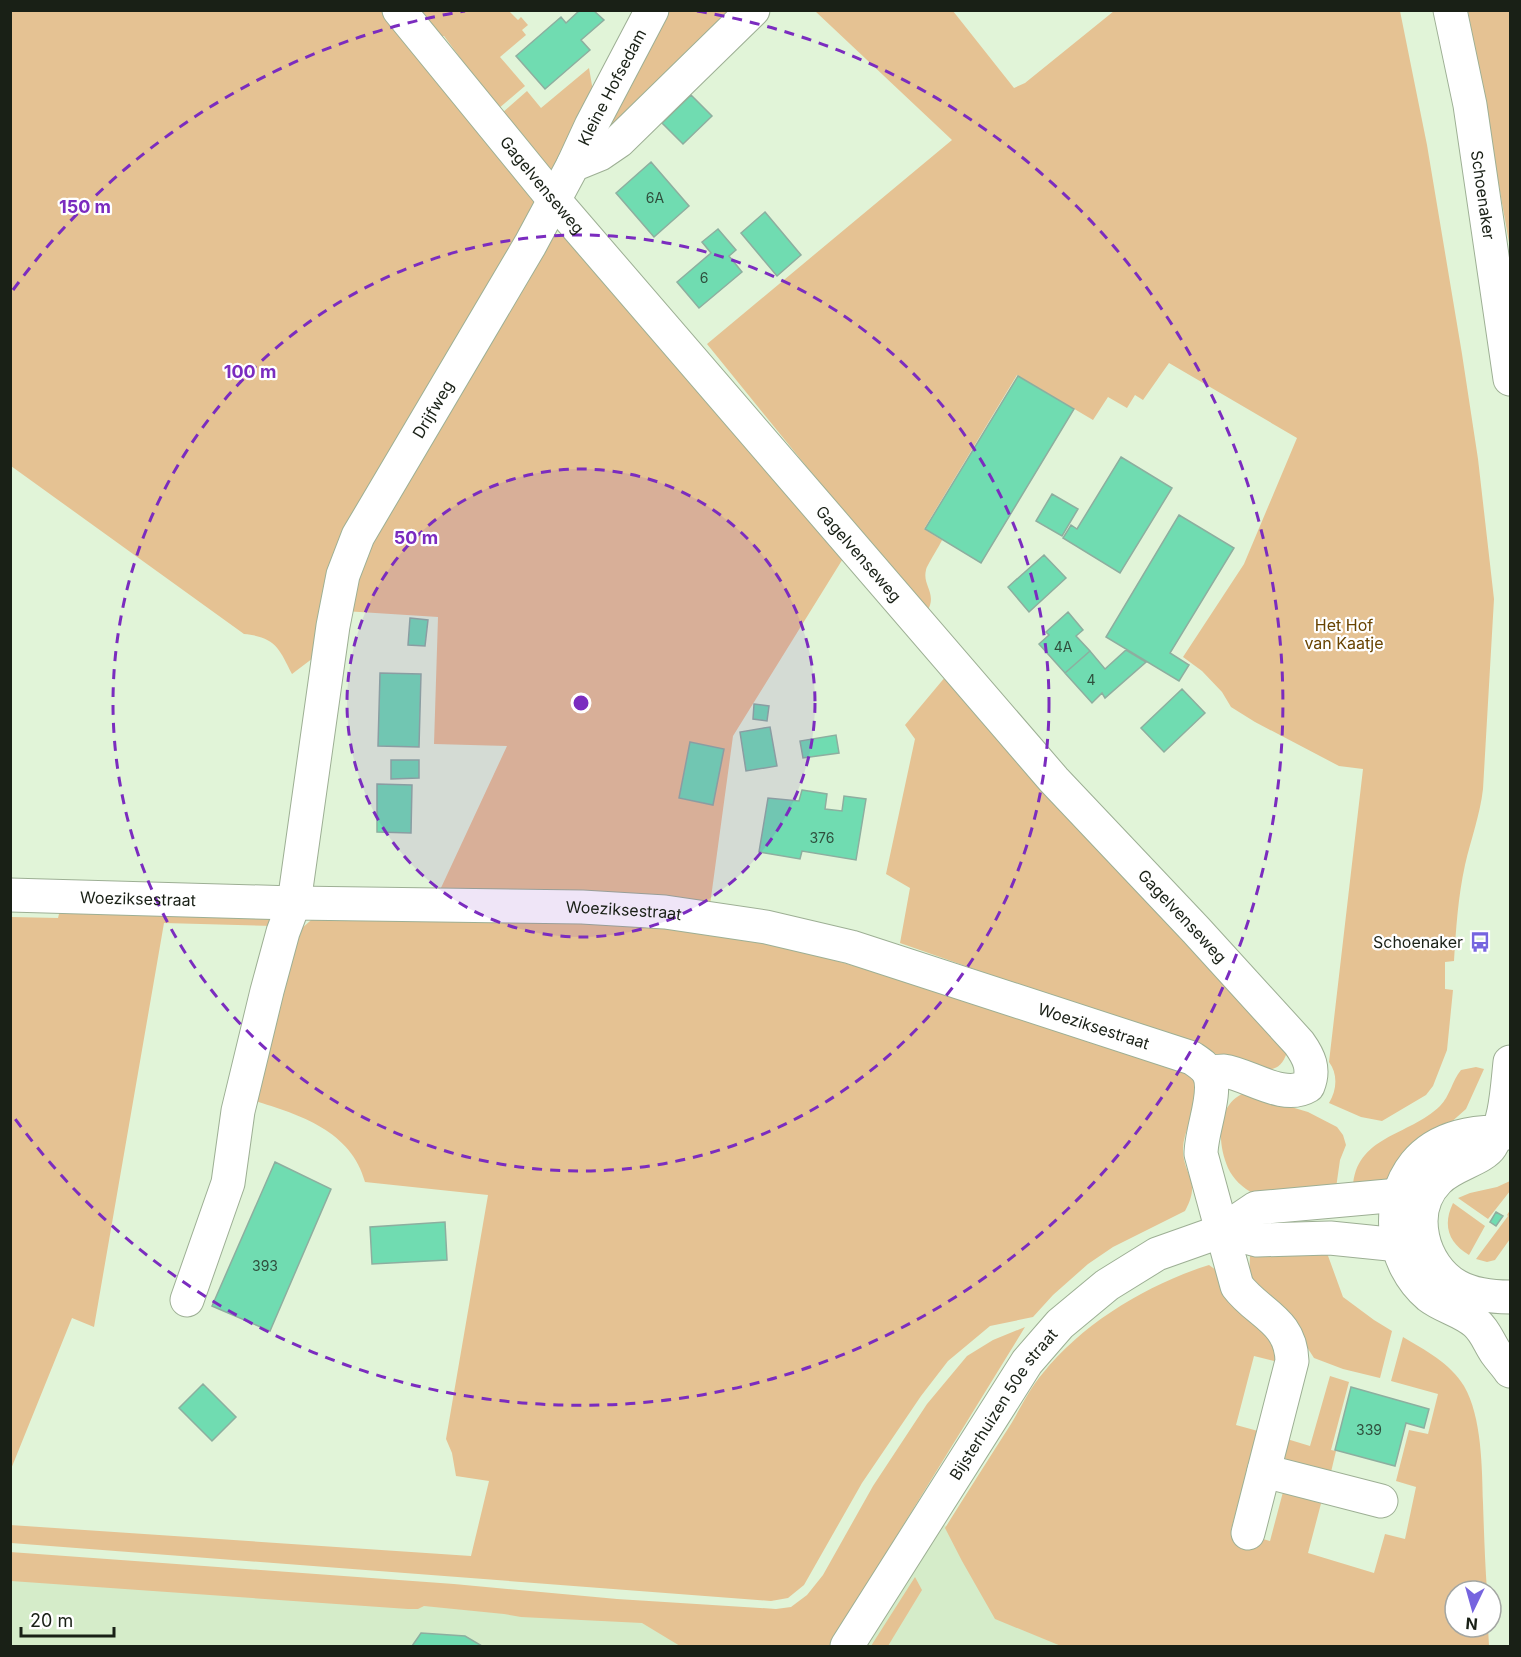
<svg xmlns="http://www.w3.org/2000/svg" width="1521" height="1657" font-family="Inter,sans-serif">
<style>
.built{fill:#d5ecc9}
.green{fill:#e5c293}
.building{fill:#70dcb1;stroke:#8dae9f;stroke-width:1.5}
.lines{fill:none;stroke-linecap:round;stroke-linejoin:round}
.minor-casing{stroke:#9daf94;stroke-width:35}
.major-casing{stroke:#9daf94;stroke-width:35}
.minor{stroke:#fff;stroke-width:33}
.major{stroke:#fff;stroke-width:33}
.ring{fill:none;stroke:#7b2cbf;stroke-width:3;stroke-dasharray:10 8}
.labels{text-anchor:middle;stroke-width:4.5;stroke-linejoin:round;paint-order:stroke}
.number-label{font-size:14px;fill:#2f4f3d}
.street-label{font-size:16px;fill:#192016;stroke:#fff}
.park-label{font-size:16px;fill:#684300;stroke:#fff}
.poi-label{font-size:16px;fill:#192016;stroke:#fff;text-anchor:end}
.centre{fill:#7b2cbf;stroke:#fff;stroke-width:3}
.ring-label{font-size:18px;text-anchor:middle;font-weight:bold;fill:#7b2cbf;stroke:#fff;stroke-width:4.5;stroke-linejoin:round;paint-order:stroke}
</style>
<rect width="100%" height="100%" fill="#e1f4d8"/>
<path class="built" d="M911,1505L946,1526L1188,1646H11V1575L840,1613Z"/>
<path class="green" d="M11,11H387L536,200L531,227L377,488L321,652L292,674C279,648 275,637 244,634L11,466Z
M420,11H509L518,20L521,17L528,25L522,30L526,35L500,57L525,86L498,109L444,36H439Z
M658,11H746L623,129L597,134Z
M815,11H953L1014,88L1025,83L1114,11H1400L1427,145L1462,354L1478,459L1494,599L1483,789C1480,815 1471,839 1465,865C1458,897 1456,929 1454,961L1445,962V989L1453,990L1447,1050L1433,1086L1426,1095L1382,1121L1361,1117L1329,1103C1337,1090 1338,1074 1329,1062L1363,769L1339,766L1255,722L1231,707L1222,692L1202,671L1183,657L1244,564L1297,438L1169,363L1143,400L1135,395L1127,408L1108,397L1093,420L1017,375L924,529L942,540C939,547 927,565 926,570C922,586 938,593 927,612L892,580L815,477L707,344L952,140Z
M1468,11H1510V248Z
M589,68L594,97L555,168L548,173L502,113L527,91L541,108Z
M560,234L566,236L844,557L733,736L710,905L440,890L507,746L434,744L438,617L344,611L363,549L548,236Z
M946,676L1287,1052C1282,1068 1274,1071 1259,1069L900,943L910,888L886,874L915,739L905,725Z
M60,910L278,916L274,926L164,923L94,1327L72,1318L11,1469V917L58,918Z
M318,914L515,919L685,929L734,937L792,948L934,989L1174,1064C1184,1072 1196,1078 1197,1091C1198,1111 1183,1130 1183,1149C1183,1176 1202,1180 1185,1211L1113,1247L1088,1264L1053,1295L1033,1317L990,1326L948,1361L921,1396L862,1483L804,1585L788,1598L771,1601L11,1543L10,1525L471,1556L489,1481L456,1476L452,1453L446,1439L488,1195L365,1182C351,1129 295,1113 248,1099L301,929Z
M1476,1067L1484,1069L1466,1109L1387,1179L1373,1185L1353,1188C1355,1136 1409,1136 1440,1106C1450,1096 1452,1081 1461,1070Z
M1244,1093L1308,1112L1337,1127L1343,1135L1346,1145L1340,1160L1336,1188L1254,1194C1243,1188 1233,1179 1228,1168C1217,1143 1216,1105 1244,1093Z
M1510,1181V1191L1488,1219L1458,1198L1470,1193L1497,1187Z
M1453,1203L1485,1226L1469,1255C1449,1243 1442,1226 1453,1203Z
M1510,1210V1239L1495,1260L1487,1262L1476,1259L1508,1216L1507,1215Z
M1327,1253L1343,1297L1374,1320L1392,1331L1380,1378L1343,1369L1314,1358L1305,1344L1249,1282L1250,1255Z
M1209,1265L1216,1270L1274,1340L1278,1362L1254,1356L1236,1425L1258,1431L1231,1530L1270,1541L1283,1492L1323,1496L1308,1553L1374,1573L1385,1534L1405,1539L1416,1487L1396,1481L1409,1430L1428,1434L1438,1394L1391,1381L1403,1337C1425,1350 1450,1363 1464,1386C1482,1417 1482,1468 1483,1503C1484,1533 1485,1562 1487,1591H1455V1627H1488L1489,1646H1061L995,1619L962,1561L945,1528C967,1493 989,1458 1011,1424C1021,1407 1030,1388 1043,1373C1083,1323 1148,1284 1209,1265Z
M1025,1327L829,1646H680L642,1623L521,1617L504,1614L424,1606L418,1609H408L11,1581L10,1552L454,1584L617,1599L776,1609L791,1607L807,1595L823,1575L873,1486L927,1404L967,1356L993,1340Z
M1330,1376L1349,1382L1331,1450L1336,1451L1331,1472L1287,1461L1284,1457L1287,1439L1310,1446Z
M915,1577L922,1590L888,1646H871Z"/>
<path class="building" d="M580,10H593L604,20L581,40L590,50L545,89L516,56L561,17L566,23Z
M691,95L712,116L683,144L662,123Z
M651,162L689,206L654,237L616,193Z
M765,212L801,255L777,276L741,233Z
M718,229L736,250L729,256L742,272L699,308L677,282L711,253L702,242Z
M1018,376L1074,409L981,563L925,529Z
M1121,457L1172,488L1120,573L1063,538L1071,525L1077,529Z
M1052,494L1078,509L1062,536L1036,521Z
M1179,515L1234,548L1170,653L1189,665L1179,681L1106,637Z
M1044,555L1066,578L1029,612L1008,587Z
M1068,612L1083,630L1076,636L1090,651L1065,673L1039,644L1049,635L1046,632Z
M410,618L428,620L425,646L408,645Z
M1126,650L1146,662L1105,698L1102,693L1092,703L1065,673L1090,651L1105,669Z
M380,673L421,674L419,747L378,746Z
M1182,689L1205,713L1164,752L1141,728Z
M754,704L769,706L767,721L753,719Z
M770,727L777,766L746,771L740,732Z
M836,735L839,753L803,758L800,741Z
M690,742L724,749L713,805L679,798Z
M391,760H419V778L391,779Z
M377,784L412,785L411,833L377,832Z
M802,790L827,794L825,809L842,811L844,796L866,799L856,860L802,851L800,859L759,852L768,798L799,801Z
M275,1162L331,1189L270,1331L212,1306Z
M1496,1212L1503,1216L1496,1226L1490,1222Z
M445,1222L447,1260L372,1264L370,1227Z
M203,1384L236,1417L212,1441L179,1408Z
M1351,1387L1429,1409L1424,1428L1406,1423L1395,1466L1335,1450Z
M421,1633L465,1636L482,1646H412Z"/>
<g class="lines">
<g class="minor-casing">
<g id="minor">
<path id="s1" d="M399,10L555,201L1054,780L1196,930L1299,1043C1309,1057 1315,1069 1308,1086C1283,1101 1248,1074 1224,1071C1219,1071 1213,1072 1209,1073"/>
<path id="s2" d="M573,165L591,126L652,10"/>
<path id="s3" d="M10,895L294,903L582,907L665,912L766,927L851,947L1192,1058C1198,1062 1206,1067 1209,1074C1218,1093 1201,1130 1201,1154L1237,1286C1258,1314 1291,1320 1292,1361L1248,1533"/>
<path d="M1222,1231L1257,1240L1330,1238L1399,1245"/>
<path id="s4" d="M187,1300L228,1183L238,1111L267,991L283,932L294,903L333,626L343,575L358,536L530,245L573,165L600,154L619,141L753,10"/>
<path d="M1264,1471L1381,1501"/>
<path id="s5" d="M847,1646L1027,1362L1060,1324L1107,1285L1157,1254L1222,1231L1256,1208L1399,1195"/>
</g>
</g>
<g class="major-casing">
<g id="major">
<path id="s6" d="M1450,10L1470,105L1510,379"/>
<path d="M1510,1062C1507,1090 1506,1122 1491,1146C1483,1159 1452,1165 1438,1180C1407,1211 1422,1266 1457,1286C1473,1295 1493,1297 1510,1297"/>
<path d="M1510,1133C1476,1130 1438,1136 1415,1164C1384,1203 1391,1264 1429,1296C1443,1307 1463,1311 1476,1323C1486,1332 1489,1343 1496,1353C1501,1360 1506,1365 1510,1371"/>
</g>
</g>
<use href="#minor" class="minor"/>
<use href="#major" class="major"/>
</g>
<circle cx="581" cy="703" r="234" fill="#7b2cbf" fill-opacity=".12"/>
<g class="ring">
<circle cx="581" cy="703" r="234"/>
<circle cx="581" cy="703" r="468"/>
<path d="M13 290A702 702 0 0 1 465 11M697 11A702 702 0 1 1 13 1116"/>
</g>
<defs>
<g id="bus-bare" transform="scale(1.62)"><path d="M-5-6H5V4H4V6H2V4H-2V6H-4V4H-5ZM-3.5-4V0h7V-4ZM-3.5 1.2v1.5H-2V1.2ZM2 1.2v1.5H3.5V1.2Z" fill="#7664df" stroke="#fff" stroke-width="2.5" paint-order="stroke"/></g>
</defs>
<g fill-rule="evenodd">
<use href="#bus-bare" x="1480" y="942"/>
</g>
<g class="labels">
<g class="number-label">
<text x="655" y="203">6A</text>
<text x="704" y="283">6</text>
<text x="1063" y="652">4A</text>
<text x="1091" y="685">4</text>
<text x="822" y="843">376</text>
<text x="265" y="1271">393</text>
<text x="1369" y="1435">339</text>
</g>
<g class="street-label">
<text dy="6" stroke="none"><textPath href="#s2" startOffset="87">Kleine Hofsedam</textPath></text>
<text dy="6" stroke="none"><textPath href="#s1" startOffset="226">Gagelvenseweg</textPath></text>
<text dy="6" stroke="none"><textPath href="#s6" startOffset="188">Schoenaker</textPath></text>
<text dy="6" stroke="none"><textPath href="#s4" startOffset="933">Drijfweg</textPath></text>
<text dy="6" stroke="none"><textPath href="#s1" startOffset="712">Gagelvenseweg</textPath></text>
<text dy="6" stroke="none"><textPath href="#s3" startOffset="128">Woeziksestraat</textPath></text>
<text dy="6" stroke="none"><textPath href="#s3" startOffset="614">Woeziksestraat</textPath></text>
<text dy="6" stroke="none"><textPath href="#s1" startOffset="1198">Gagelvenseweg</textPath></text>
<text dy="6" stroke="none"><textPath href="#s3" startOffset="1100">Woeziksestraat</textPath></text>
<text dy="6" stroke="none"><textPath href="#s5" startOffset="288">Bijsterhuizen 50e straat</textPath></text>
</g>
<g class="park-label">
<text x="1344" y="631">Het Hof<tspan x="1344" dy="18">van Kaatje</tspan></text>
</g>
<g class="poi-label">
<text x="1463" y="948">Schoenaker</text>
</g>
</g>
<circle cx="581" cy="703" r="9" class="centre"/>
<g class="ring-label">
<text x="85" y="213">150 m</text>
<text x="250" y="378">100 m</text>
<text x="416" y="544">50 m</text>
</g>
<rect width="1521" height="1657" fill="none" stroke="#192016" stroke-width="24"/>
<g transform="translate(1473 1609) rotate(185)"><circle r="28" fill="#ffffff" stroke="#a3a6a2" stroke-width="1.5"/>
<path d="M0-4.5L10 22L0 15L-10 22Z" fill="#7664df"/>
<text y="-9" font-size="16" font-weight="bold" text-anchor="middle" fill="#192016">N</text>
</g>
<path d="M21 1627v9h93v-9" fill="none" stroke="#192016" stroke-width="3"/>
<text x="30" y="1627" font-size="18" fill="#192016" stroke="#ffffff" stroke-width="4.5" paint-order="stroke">20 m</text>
</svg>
